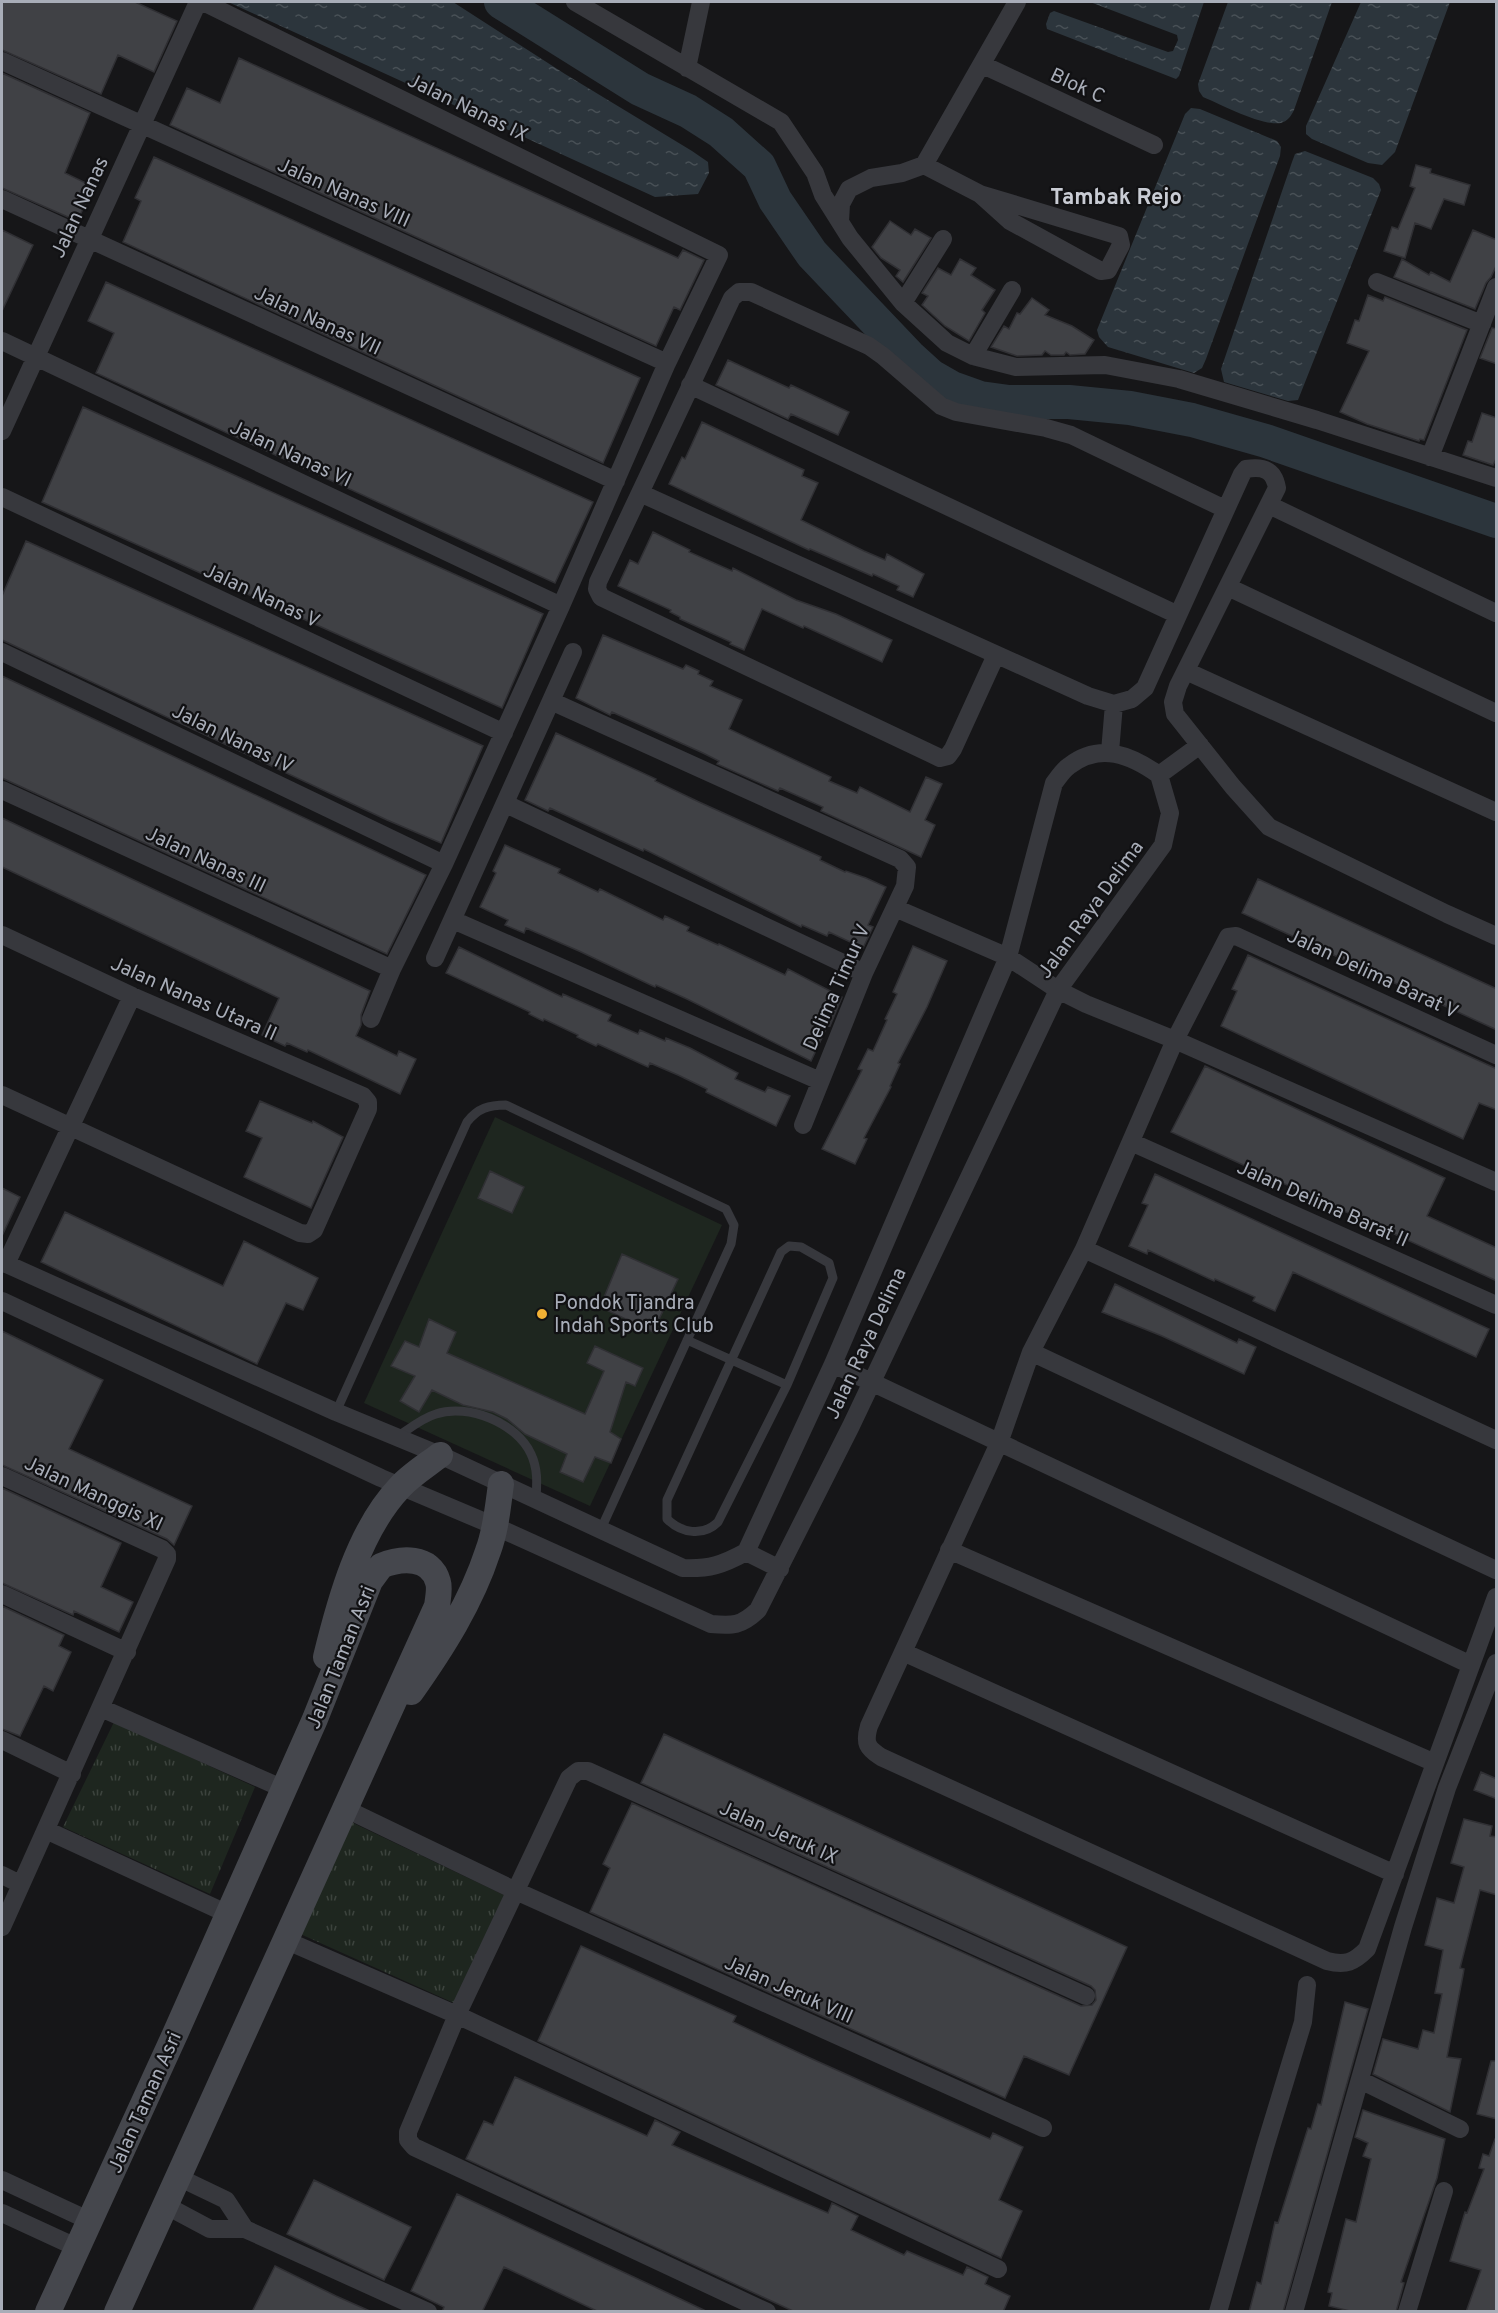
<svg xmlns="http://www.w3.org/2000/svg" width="1498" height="2313" font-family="Overpass,sans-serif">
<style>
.green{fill:#1e261f}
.park{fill:url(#park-tufts)}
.water{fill:url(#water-ripples)}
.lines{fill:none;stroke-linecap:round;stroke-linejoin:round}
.river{stroke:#2c353c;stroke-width:34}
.building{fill:#404145;stroke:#303034;stroke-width:1.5}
.service{stroke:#37383d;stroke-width:9}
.minor{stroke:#37383d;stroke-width:18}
.secondary{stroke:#45474d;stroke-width:26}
.poi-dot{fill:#f2b134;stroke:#111113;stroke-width:2}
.labels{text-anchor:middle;stroke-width:4.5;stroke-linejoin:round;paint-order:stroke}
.street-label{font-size:20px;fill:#a8adb8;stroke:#111113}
.poi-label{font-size:20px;fill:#a8adb8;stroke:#111113;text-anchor:start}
.quarter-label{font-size:22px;font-weight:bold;fill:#c9ccd4;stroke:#111113}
</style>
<defs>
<pattern id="park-tufts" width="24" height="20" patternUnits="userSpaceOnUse" patternTransform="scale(1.5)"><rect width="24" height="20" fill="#1e261f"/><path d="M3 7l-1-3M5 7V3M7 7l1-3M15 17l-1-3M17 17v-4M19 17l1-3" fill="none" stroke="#3c433d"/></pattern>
<pattern id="water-ripples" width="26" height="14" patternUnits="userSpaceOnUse" patternTransform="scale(1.5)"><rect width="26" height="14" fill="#2c353c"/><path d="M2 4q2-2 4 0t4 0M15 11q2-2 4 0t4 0" fill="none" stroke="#485056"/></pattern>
</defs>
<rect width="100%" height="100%" fill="#161618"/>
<path class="green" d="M495,1117L722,1225L590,1506L364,1403Z"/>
<path class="park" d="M114,1722L255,1787L210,1894L63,1827Z
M351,1822L506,1896L454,2003L298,1933Z"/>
<path class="water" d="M228,2H453L565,74L692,151L708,162L709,173L698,194L655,197Z
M1090,2H1204L1179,76L1176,79L1047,29L1046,24L1050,13L1054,11L1168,52L1173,51L1178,40L1177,35Z
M1228,2H1332L1294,110C1291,116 1288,121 1281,123C1260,126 1223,105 1203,97L1199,91L1198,84Z
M1361,2H1450L1395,152L1382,165L1368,163L1312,139L1306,134V126Z
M1191,108L1200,109L1277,141L1281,147L1280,156L1206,359L1202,368L1194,373L1108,347L1099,337L1097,330L1185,114Z
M1305,151L1373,178L1379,184L1381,190L1298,400L1288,401L1224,382L1221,369L1292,162L1295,154Z"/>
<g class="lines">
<path class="river" d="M501,2L640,89L688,111L721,132L759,166L775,200L812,254L909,356L931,376L952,388L980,398L1009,402H1069L1130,408L1192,420L1266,441L1496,521"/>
</g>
<path class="building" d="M2,2H135L177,21L154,72L118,55L101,94L2,50Z
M239,58L678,258L683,250L704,260L680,310L674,307L656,346L170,125L187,88L220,103Z
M2,73L90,113L65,173L94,187L77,221L2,188Z
M154,157L640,378L603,463L123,242L141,201L135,198Z
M1416,165L1431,169L1430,173L1470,185L1464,205L1444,199L1431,229L1415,223L1405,258L1384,251L1392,227L1398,229L1415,188L1410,186Z
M890,221L911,235L915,229L931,238L903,282L896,276L900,270L881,258L872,247Z
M2,230L33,245L2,311Z
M1473,230L1497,240V264L1491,277L1486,283L1475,309L1394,277L1402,259L1429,275L1431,272L1450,282Z
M960,259L976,268L971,275L995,290L982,310L985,313L969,341L945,326L922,305L928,296L922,293L938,268L951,275Z
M106,282L593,502L555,583L96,373L114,333L88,321Z
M1368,295L1383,301L1385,297L1467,330L1424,440L1420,439L1419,441L1367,424L1340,412L1369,351L1347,343L1355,320L1359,321Z
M1032,298L1049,310L1045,315L1072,326L1094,340L1085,354L1070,355L1066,352L1064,355H1051L1045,351L1042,355L1017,356L991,347L1004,326L1009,329L1017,313L1020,314Z
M1492,328L1497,329V364L1480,358Z
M728,360L789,388L791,385L849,412L838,435L791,414L788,419L716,385Z
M83,407L543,614L502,708L42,502Z
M1482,413L1497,418V457L1493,465L1463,455L1468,441L1472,442Z
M702,422L804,470L802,476L818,483L801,520L864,551L885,560L887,554L924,574L913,597L897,590L899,586L873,574L872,576L810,549L809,550L669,484L682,457L685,459Z
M653,532L690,550L689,552L732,571L733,568L796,600L836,614L892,640L882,662L804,626L803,628L762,609L744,650L730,644L731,642L680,619V617L670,612L671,610L618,586L630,560L638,564Z
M26,541L483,746L441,843L387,820L2,640V596Z
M603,635L683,669L686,665L699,671L698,674L713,681L710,686L742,700L729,729L831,777L829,781L857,793L860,787L910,812L926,777L942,784L925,820L935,825L921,857L821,811L823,807L780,788L778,791L717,764L719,761L703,753L612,712L610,715L576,698Z
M2,676L426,875L387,954L2,778Z
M556,733L656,779L655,781L699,802L821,857L820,860L845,872L846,871L866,878L886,887L868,925L873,927L863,948L829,932L827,936L802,925L801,927L644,849L643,851L550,808L548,811L525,800Z
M2,818L370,991L361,1015V1025L356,1036L397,1056L399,1051L416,1059L400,1094L308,1050L307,1052L287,1043L285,1046L262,1035L279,998L2,867Z
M505,845L560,869L558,873L598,892L600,889L663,920L665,916L689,927L687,931L718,945L719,944L785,975L788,969L842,997L830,1026L828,1025L811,1061L687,999L656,985L655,987L579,951L526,928L524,933L505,925L508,920L480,907L496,873L493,871Z
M1258,879L1497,989V1030L1242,913Z
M913,946L947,961L927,1007L898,1063L900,1064L890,1086L891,1087L864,1138L867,1139L855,1164L822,1149L862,1070L858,1069L868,1049L873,1051L887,1020L885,1019L897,994L893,992Z
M459,947L562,997L563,994L611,1015L608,1021L638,1034L640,1030L665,1041L666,1038L690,1048L738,1073L735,1079L765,1092L768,1087L790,1096L776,1126L706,1092L707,1089L678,1075L650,1063L648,1067L598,1044L596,1046L577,1037L578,1035L544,1019L543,1021L529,1014L530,1012L446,973Z
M1248,955L1497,1069V1110L1479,1103L1463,1139L1221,1026L1237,991L1232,989Z
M1205,1066L1445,1178L1427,1216L1497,1248V1281L1171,1132Z
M260,1101L312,1123L313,1121L343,1137L311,1208L244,1177L262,1138L246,1131Z
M490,1171L524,1187L512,1213L478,1198Z
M1155,1174L1489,1329L1476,1357L1293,1272L1275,1311L1253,1301L1255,1297L1215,1279L1214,1281L1148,1250L1147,1254L1129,1246L1148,1205L1142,1203Z
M2,1188L20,1197L2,1236Z
M65,1212L223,1286L244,1241L318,1278L303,1310L286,1303L257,1364L41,1262Z
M622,1254L678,1279L653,1332L600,1307Z
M1115,1284L1237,1343L1239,1339L1256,1347L1244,1374L1162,1336L1102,1312Z
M429,1319L456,1332L447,1353L585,1414L604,1371L587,1363L595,1346L643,1368L635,1386L626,1382L610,1432L621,1439L611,1463L595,1457L583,1482L560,1472L567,1454L525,1434L507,1419L493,1412L463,1405L432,1390L419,1412L400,1401L415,1376L391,1366L405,1341L419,1347Z
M2,1331L103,1380L69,1449L192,1506L174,1545L167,1539L2,1465Z
M2,1488L121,1543L101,1587L133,1602L119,1632L74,1611L73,1615L2,1583Z
M2,1606L64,1635L59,1646L71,1652L53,1691L44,1686L20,1736L2,1729Z
M664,1734L1127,1947L1069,2075L1024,2056L1005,2098L590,1912L610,1868L603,1864L632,1803L1081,2006L1092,2005L1096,2000L1095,1990L1091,1986L641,1783Z
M1481,1772L1497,1779V1799L1474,1790Z
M1464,1819L1492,1826L1490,1836L1497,1837V1895L1480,1890L1460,1968L1464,1969L1463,1975L1447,2057L1461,2059L1450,2112L1373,2074L1383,2039L1418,2049L1423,2030L1434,2033L1442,1994L1435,1993L1443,1950L1425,1945L1437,1898L1454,1903L1464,1867L1451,1863Z
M581,1946L736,2016L733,2022L810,2058L990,2139L993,2133L1023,2147L999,2200L1022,2211L1001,2258L538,2041Z
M1345,2002L1368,2009L1283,2312H1249L1257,2282L1261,2284L1275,2222L1278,2223L1308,2128L1311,2129L1318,2104L1321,2105Z
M1491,2061H1497V2119L1477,2114Z
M515,2077L647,2136L655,2120L680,2132L672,2145L828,2213L832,2203L858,2216L851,2230L904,2255L907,2251L963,2275L967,2267L988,2277L985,2284L1010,2296L1003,2312H795L466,2159L484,2121L493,2125Z
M1363,2110L1445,2139L1437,2178L1401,2282L1404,2283L1396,2312H1354L1329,2306L1332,2293L1328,2292L1346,2219L1356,2222L1371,2159L1363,2156L1368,2143L1355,2137Z
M1495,2139H1497V2312H1466L1481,2270L1450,2261L1465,2212L1467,2213L1484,2169L1479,2168L1483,2154L1489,2156Z
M314,2180L411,2227L384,2280L287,2234Z
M457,2194L655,2287L708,2312H599L504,2267L482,2312H442L444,2307L411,2291Z
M275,2266L336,2296L372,2312H252Z"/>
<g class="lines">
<path class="service" d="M789,1246L801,1247L829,1263L833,1278L787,1385L718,1522C703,1537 681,1533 667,1519V1500L781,1252Z
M687,1340L787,1385
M336,1412L467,1122C478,1108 489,1105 506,1105L726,1209L734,1225L731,1244L601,1529
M397,1437C409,1429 422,1418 436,1414C468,1403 517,1423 531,1454C538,1469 537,1483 536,1499"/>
<path class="minor" d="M203,2L719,255L667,363L561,606L444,864L392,969L371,1019
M575,2L781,122L815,173L823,195L850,238L903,303L947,343L973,356L1016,367L1105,365L1179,379L1317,420L1496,478
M2,61L667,363
M983,65L1154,145
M687,68L701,2
M924,165L980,194L1119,236L1121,245L1108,270L1101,271L1010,221L980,194
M2,199L616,481
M840,222L841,204L849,189L871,178L902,173L924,165L1017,2
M1377,282L1482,324
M903,303L943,239
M2,341L561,606
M973,356L1012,290
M690,385L1178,615
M2,431L198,2
M1430,457L1496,287
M640,493L1088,696L1114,704L1132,699L1145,688L1242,474L1246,469C1264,466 1274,470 1277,488L1178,686L1173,702L1175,714L1233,787L1269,827L1447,914L1496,936
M2,497L504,733
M1269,505L1496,613
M1228,587L1496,713
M2,652L444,864
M996,655L953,749L948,756L940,758L601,597L597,589L598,582L732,298L739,292H751L869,346L883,356L941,406L956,412L1046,428L1071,435L1225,509
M1186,671L1496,812
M551,701L900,859L907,867L905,886L864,973L803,1125
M1110,752L1114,704
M1159,775L1200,745
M2,790L392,969
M506,804L864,973
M895,908L1008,957L1058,990L1086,1004L1175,1040L1496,1182
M453,920L820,1081
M2,935L132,996L363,1096L368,1102V1109L314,1230L308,1234L300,1233L2,1095
M435,958L573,652
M1496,1055L1236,936L1228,937L1175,1040L1084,1249L1031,1352L999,1443L869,1726C864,1743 867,1748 881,1757L1327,1961C1346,1966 1354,1962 1367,1949L1496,1597
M1131,1142L1496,1305
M1084,1249L1496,1440
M2,1262L336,1412L440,1455L683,1568C710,1569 722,1565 746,1552L833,1364L1008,957L1054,783C1058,778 1063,770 1069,766C1100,742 1131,755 1159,775L1170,813L1163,845L1058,990L851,1426L758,1610C741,1626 733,1626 711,1624L490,1524L381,1478L2,1301
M6,1264L132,996
M1031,1352L1496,1570
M833,1364L1471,1665
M2,1476L162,1549L167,1554V1559L2,1927
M949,1550L1435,1763
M746,1552L780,1569
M2,1594L127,1652
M903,1652L1395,1874
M101,1708L284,1789
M2,1740L72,1774
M346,1809L516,1891L1043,2128
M46,1830L228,1914
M2,1875L20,1884
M285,1940L457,2015L998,2269
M1360,2080L1460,2129
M178,2177L226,2200L245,2229
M2,2180L90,2221
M165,2205L210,2229H245L428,2312
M2,2213L78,2248
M767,2312L414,2147L408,2140V2132L457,2015L569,1778L578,1771H588L1086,1996
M1218,2312L1265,2147L1303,2022L1307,1985
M1294,2312L1403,1927L1447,1788L1496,1663
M1407,2312L1444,2191"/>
<path class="secondary" d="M326,1657C340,1600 359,1530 400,1487C411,1475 427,1465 440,1455
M411,1692C442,1648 471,1603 488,1551C496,1530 498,1506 501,1484
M48,2312L176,2032L315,1719L370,1581L381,1566C400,1558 431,1555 438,1582C440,1588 438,1599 437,1606L117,2312"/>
</g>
<circle class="poi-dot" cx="542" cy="1314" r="6"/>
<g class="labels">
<g class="street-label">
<text transform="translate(1078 85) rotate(25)" y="7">Blok C</text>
<text transform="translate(468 107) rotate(26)" y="7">Jalan Nanas IX</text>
<text transform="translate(344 192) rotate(24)" y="7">Jalan Nanas VIII</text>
<text transform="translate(79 207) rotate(-65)" y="7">Jalan Nanas</text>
<text transform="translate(318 320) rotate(25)" y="7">Jalan Nanas VII</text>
<text transform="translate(291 453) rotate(25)" y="7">Jalan Nanas VI</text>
<text transform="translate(262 595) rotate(25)" y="7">Jalan Nanas V</text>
<text transform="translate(233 738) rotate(26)" y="7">Jalan Nanas IV</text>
<text transform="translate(206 859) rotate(25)" y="7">Jalan Nanas III</text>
<text transform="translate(1090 909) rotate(-54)" y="7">Jalan Raya Delima</text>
<text transform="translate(1373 973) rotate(25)" y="7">Jalan Delima Barat V</text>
<text transform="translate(836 987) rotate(-66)" y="7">Delima Timur V</text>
<text transform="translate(194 998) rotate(24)" y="7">Jalan Nanas Utara II</text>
<text transform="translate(1323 1203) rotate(24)" y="7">Jalan Delima Barat II</text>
<text transform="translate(865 1343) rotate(-65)" y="7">Jalan Raya Delima</text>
<text transform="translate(94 1493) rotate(25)" y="7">Jalan Manggis XI</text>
<text transform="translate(340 1657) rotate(-68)" y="7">Jalan Taman Asri</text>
<text transform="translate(779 1832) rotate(24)" y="7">Jalan Jeruk IX</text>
<text transform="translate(789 1989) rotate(24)" y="7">Jalan Jeruk VIII</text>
<text transform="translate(144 2102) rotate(-66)" y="7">Jalan Taman Asri</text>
</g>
<g class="poi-label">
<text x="554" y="1309">Pondok Tjandra<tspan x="554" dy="23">Indah Sports Club</tspan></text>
</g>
<g class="quarter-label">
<text x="1116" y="204">Tambak Rejo</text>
</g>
</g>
<rect width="1498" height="2313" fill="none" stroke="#a8adb8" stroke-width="6"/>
</svg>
